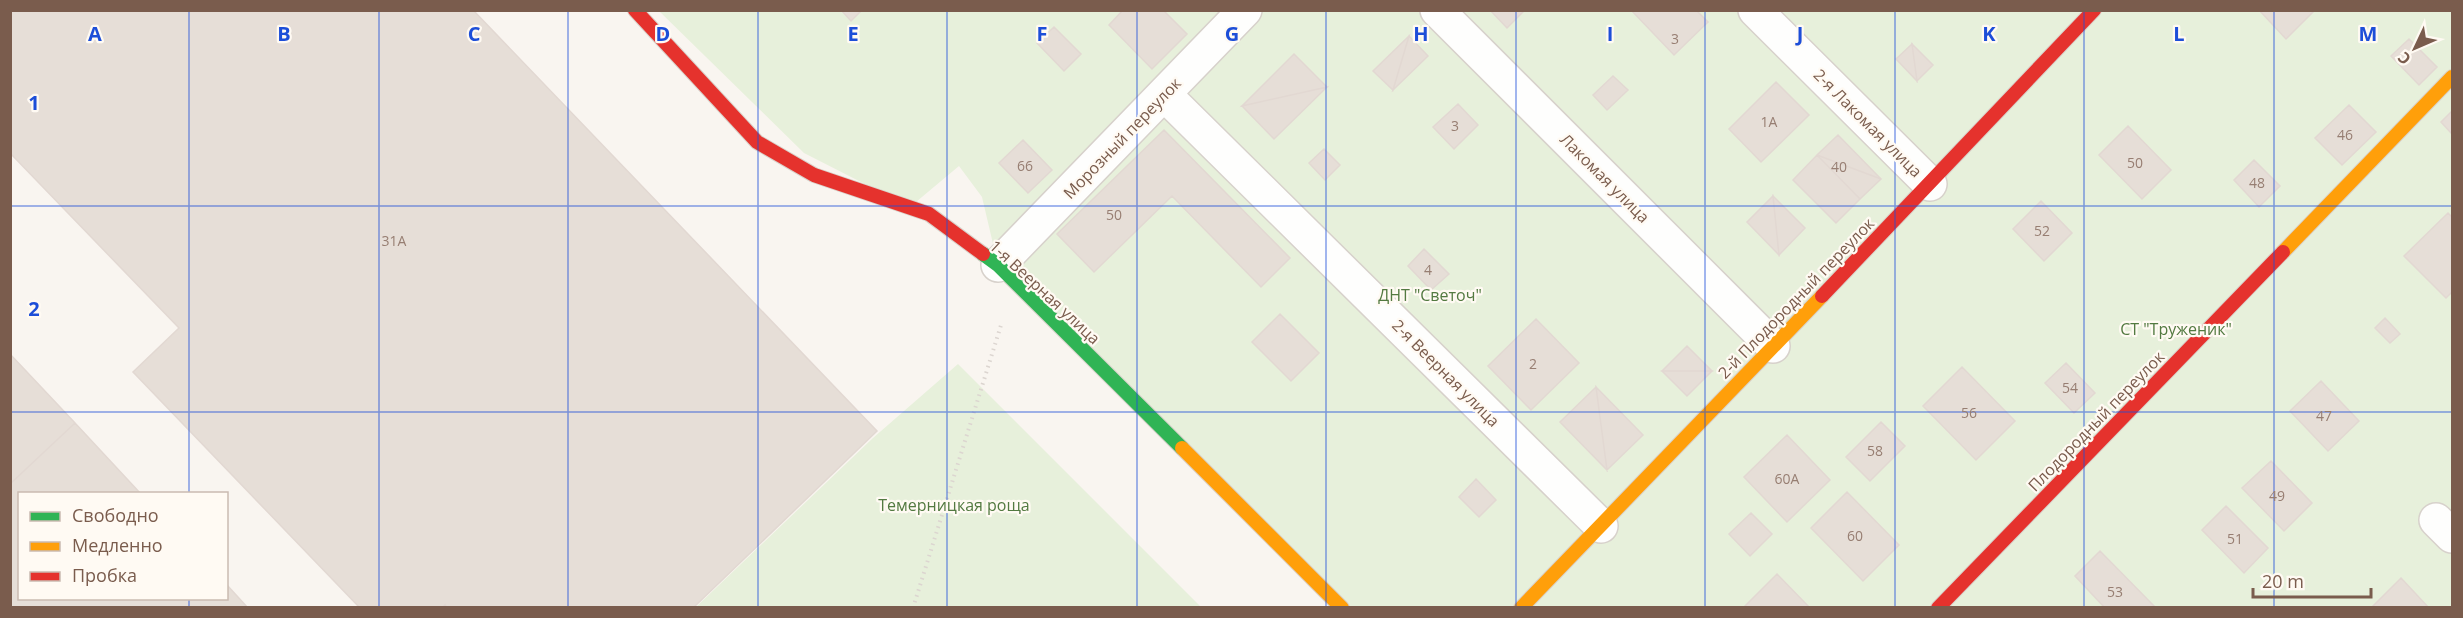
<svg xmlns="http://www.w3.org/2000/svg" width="2463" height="618" font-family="'Open Sans',sans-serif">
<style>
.green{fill:#e7f0db}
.building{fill:#e6ded7;stroke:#e2d8d2;stroke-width:1.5}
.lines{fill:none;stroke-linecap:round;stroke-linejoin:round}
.street-casing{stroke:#d7d1cb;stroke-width:36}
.fast-casing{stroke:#d9d2cb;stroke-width:16}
.slow-casing{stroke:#d9d2cb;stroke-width:16}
.jam-casing{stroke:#d9d2cb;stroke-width:16}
.path{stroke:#dcd5d0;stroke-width:4;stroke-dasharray:1.5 4.5;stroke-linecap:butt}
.street{stroke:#fefefd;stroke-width:33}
.fast{stroke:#30b455;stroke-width:14}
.slow{stroke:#ff9f0a;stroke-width:14}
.jam{stroke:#e5322d;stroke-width:14}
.grid{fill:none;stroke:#1d4ed8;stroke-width:1.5;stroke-opacity:0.55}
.labels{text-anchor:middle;stroke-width:4.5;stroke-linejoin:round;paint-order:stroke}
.number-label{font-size:14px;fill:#977e72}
.street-label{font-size:16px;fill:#7a5c4d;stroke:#fffaf3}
.park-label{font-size:16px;fill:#537a41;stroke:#fffaf3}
.grid-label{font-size:20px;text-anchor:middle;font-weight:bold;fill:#1d4ed8;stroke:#fffaf3;stroke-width:4.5;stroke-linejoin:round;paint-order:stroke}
</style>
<rect width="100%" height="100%" fill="#f9f5f0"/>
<path class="green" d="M659,11H2452V607H1339L998,265L982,197L959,166L910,207L804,153Z
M958,364L1201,607H696L873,438Z"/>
<path class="building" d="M10,10H473L877,431L693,608H447L445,605L442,608H360L133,372L179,328L10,153Z
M841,10H862L851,21Z
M1123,10H1163L1187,34L1152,69L1109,25Z
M1490,10H1525L1507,28Z
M1631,10H1696L1708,22L1674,55Z
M2259,10H2315L2286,39Z
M1054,27L1081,54L1064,71L1037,43Z
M1409,36L1428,56L1393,90Z
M1409,36L1393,90L1373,71Z
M2409,39L2437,67L2419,85L2391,56Z
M1912,44L1917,81L1896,59Z
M1912,44L1933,65L1917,81Z
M1294,54L1327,87L1242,106Z
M1613,76L1628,90L1607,110L1593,95Z
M1776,82L1809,115L1761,162L1729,129Z
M1327,87L1274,139L1242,106Z
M1458,104L1478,125L1454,149L1433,127Z
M2349,105L2376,132L2342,165L2315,138Z
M2452,111V134L2441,122Z
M2128,126L2171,170L2142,199L2099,155Z
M1164,130L1290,258L1261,287L1172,196L1094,272L1057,234Z
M1838,135L1881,179L1817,155Z
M1023,140L1052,170L1028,193L999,163Z
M1324,149L1340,165L1325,180L1309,163Z
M1817,155L1881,179L1860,199Z
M1817,155L1860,199L1836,223L1793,180Z
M2254,160L2280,186L2259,207L2234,180Z
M1773,196L1779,255L1747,222Z
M1773,196L1805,228L1779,255Z
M2041,201L2072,233L2044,261L2013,229Z
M2448,213L2452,217V292L2446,298L2404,256Z
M1424,249L1449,274L1431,290L1408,266Z
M1280,314L1319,353L1291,381L1252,342Z
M2385,318L2400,334L2390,343L2375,328Z
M1536,319L1579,363L1531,410L1488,366Z
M1687,346L1712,371H1662Z
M10,354L75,423L10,484Z
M2066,363L2095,393L2074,413L2045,383Z
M1962,367L2015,421L1976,460L1923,406Z
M1662,371H1712L1687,396Z
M2321,381L2359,421L2328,451L2290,411Z
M1596,387L1643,435L1607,470Z
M1596,387L1607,470L1560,422Z
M1881,422L1905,446L1870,481L1846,457Z
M75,423L141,494H20V598H226V584L248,608H10V484Z
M1787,435L1830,480L1787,522L1744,477Z
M2271,461L2312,503L2284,531L2242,488Z
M1476,479L1496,500L1479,517L1459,497Z
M1847,492L1899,545L1863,581L1811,528Z
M2226,506L2268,548L2244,573L2202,530Z
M1751,513L1772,534L1750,556L1729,534Z
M2100,551L2156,608H2105L2075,576Z
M1777,574L1810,608H1743Z
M2401,578L2429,608H2371Z"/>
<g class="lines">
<g class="street-casing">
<path id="street" d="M1437,10L1773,346
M1755,10L1930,184
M1164,94L1601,526
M998,265L1245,10
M2436,520L2452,536"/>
</g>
<g class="fast-casing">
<path id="fast" d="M983,254L998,265L1182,448"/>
</g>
<g class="slow-casing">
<path id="slow" d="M2283,252L2452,77
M1182,448L1342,608
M1521,608L1822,296"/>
</g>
<g class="jam-casing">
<path id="jam" d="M635,10L757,142L814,175L929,214L983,254
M1822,296L2094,10
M1938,608L2283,252"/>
</g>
<path class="path" d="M913,608L1002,322"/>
<use href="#street" class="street"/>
<use href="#fast" class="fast"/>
<use href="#slow" class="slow"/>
<use href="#jam" class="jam"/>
</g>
<path class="grid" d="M189,10V494M379,10V608M568,10V608M758,10V608M947,10V608M1137,10V608M1326,10V608M1516,10V608M1705,10V608M1895,10V608M2084,10V608M2274,10V608M10,206H2452M10,412H2452M189,598V608"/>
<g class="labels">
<g class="number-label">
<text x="1675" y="44">3</text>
<text x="1769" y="127">1А</text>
<text x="1455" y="131">3</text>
<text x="2345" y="140">46</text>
<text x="2135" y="168">50</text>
<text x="1025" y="171">66</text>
<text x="1839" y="172">40</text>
<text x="2257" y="188">48</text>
<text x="1114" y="220">50</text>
<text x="2042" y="236">52</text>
<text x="394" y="246">31А</text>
<text x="1428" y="275">4</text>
<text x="1533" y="369">2</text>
<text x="2070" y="393">54</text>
<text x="1969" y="418">56</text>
<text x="2324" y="421">47</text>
<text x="1875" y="456">58</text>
<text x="1787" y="484">60А</text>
<text x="2277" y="501">49</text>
<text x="1855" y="541">60</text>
<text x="2235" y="544">51</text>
<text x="2115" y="597">53</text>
</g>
<g class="street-label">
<text transform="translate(1868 123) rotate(45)" y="6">2-я Лакомая улица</text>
<text transform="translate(1122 138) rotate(-46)" y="6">Морозный переулок</text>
<text transform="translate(1605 178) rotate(45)" y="6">Лакомая улица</text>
<text transform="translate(1045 292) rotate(43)" y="6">1-я Веерная улица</text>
<text transform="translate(1796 298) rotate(-46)" y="6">2-й Плодородный переулок</text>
<text transform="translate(1446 373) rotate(45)" y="6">2-я Веерная улица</text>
<text transform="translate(2096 421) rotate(-46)" y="6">Плодородный переулок</text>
</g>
<g class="park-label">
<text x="1430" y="301">ДНТ "Светоч"</text>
<text x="2176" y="335">СТ "Труженик"</text>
<text x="954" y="511">Темерницкая роща</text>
</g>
</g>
<g class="grid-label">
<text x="95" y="41">A</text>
<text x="284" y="41">B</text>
<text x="474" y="41">C</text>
<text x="663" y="41">D</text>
<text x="853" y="41">E</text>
<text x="1042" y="41">F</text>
<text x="1232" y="41">G</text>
<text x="1421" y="41">H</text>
<text x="1610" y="41">I</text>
<text x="1800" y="41">J</text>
<text x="1989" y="41">K</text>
<text x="2179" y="41">L</text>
<text x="2368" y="41">M</text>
<text x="34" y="110">1</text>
<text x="34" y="316">2</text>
</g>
<rect width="2463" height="618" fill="none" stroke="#7a5c4d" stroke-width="24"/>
<rect x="18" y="492" width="210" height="108" fill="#fffaf3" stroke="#cabbb1" stroke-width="1.5"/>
<rect x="30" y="512" width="30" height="9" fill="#30b455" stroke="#cabbb1" stroke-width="1.5"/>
<text x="72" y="522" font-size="18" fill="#7a5c4d">Свободно</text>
<rect x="30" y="542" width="30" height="9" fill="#ff9f0a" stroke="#cabbb1" stroke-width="1.5"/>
<text x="72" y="552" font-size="18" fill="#7a5c4d">Медленно</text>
<rect x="30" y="572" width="30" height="9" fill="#e5322d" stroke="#cabbb1" stroke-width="1.5"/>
<text x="72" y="582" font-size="18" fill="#7a5c4d">Пробка</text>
<g transform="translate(2415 48) rotate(226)" stroke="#fffaf3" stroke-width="4.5" paint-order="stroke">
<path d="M0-4.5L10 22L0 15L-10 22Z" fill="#7a5c4d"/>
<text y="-9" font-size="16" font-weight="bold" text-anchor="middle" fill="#7a5c4d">С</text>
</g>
<path d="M2253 588v9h118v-9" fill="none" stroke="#7a5c4d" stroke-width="3"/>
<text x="2262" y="588" font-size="18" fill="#7a5c4d" stroke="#fffaf3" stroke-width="4.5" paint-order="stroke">20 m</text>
</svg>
